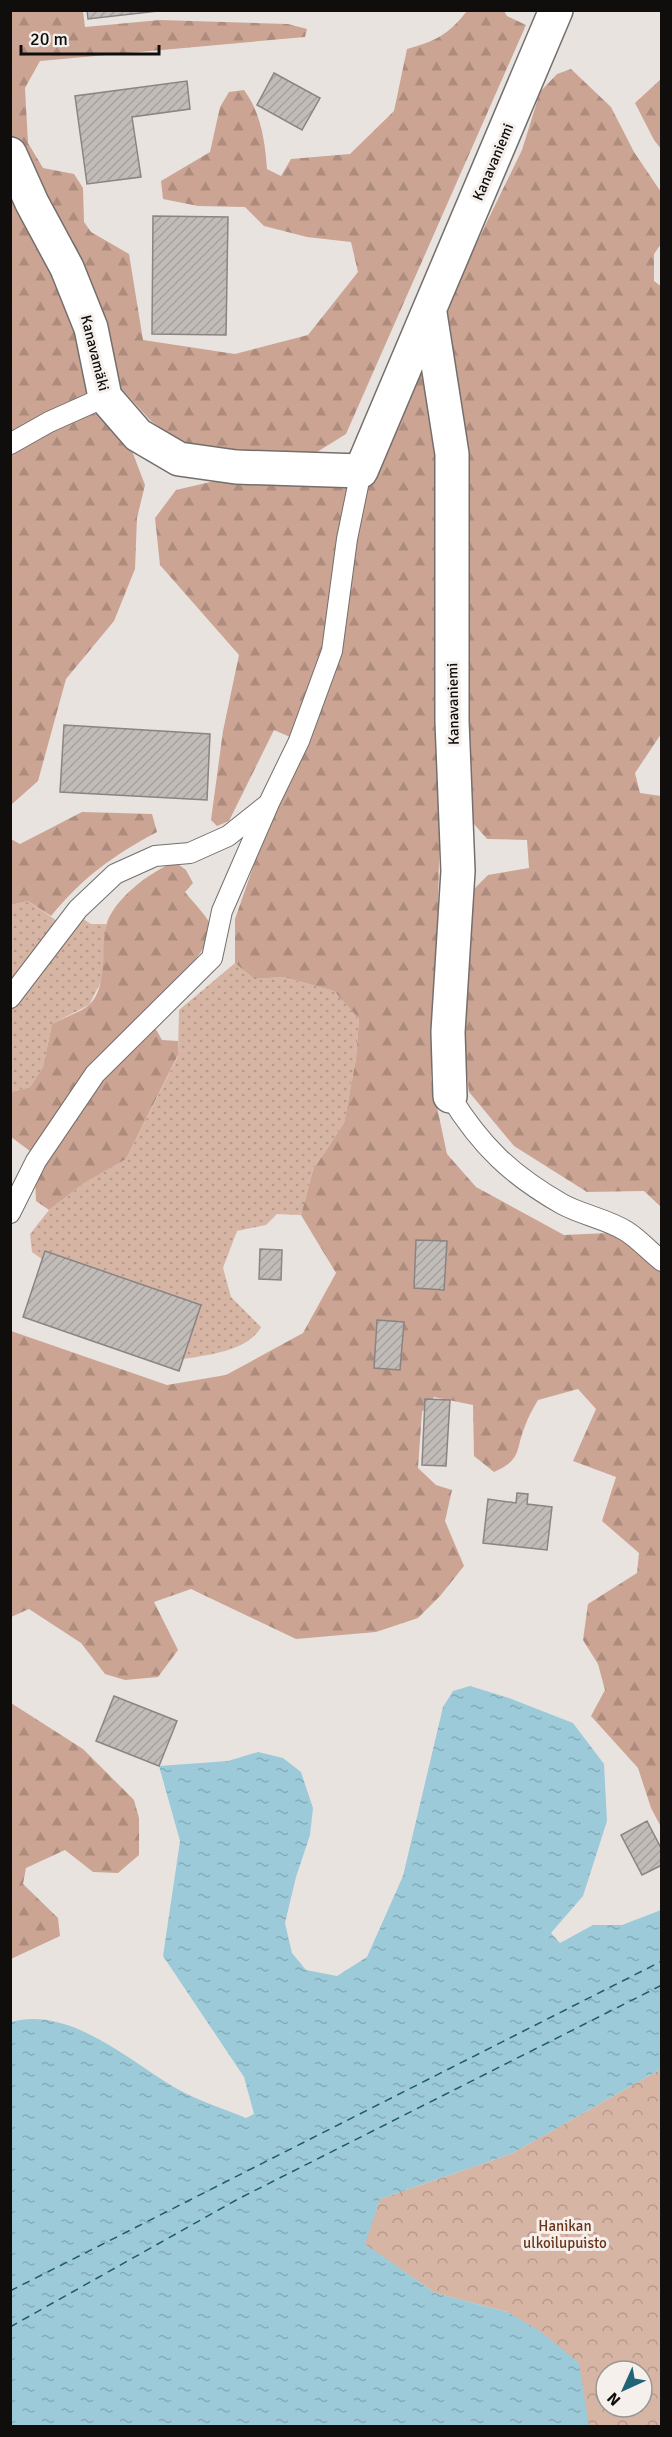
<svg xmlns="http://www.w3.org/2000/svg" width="672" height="2437" font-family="Signika,sans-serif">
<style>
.grass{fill:url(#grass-dots)}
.forest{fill:url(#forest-firs)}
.park{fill:url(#park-crowns);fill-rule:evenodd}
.water{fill:url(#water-ripples)}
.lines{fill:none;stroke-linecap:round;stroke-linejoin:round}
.ferry{stroke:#1f5b6b;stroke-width:1.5;stroke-dasharray:8 6;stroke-linecap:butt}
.building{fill:url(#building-hatch);stroke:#8a8482;stroke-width:1.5}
.lane-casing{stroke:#746f6c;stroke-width:22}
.street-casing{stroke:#746f6c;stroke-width:36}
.lane{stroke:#fff;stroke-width:20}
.street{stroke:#fff;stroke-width:33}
.labels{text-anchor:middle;stroke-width:6;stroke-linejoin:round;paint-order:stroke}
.street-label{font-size:15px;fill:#100e0d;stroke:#f6f0ed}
.park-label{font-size:15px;fill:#68351b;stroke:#f6f0ed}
</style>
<defs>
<pattern id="grass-dots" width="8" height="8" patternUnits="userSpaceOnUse" patternTransform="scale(1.5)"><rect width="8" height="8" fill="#d6b5a5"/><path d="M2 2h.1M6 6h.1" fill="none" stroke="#b79a8d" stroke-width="1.8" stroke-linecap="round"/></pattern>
<pattern id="forest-firs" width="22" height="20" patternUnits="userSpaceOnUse" patternTransform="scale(1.5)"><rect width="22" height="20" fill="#cba493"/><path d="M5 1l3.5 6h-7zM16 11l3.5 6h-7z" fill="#ad8c7e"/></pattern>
<pattern id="park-crowns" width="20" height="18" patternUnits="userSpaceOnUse" patternTransform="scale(1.5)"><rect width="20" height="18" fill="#d6b5a5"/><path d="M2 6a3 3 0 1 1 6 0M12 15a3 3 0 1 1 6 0" fill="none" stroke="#b79a8d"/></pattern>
<pattern id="water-ripples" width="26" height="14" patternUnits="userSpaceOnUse" patternTransform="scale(1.5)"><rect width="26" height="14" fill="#9ccad9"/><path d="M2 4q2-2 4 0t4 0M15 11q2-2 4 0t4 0" fill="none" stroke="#85acb9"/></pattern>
<pattern id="building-hatch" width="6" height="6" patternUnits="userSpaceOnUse" patternTransform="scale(1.5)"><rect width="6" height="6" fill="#c2bcb9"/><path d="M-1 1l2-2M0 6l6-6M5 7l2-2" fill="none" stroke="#a6a09e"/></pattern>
</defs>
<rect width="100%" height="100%" fill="#e9e3e0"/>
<path class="grass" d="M28,901L57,921L11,984V905Z
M82,918L91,924H106L102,980L89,1005L52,1024L43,1067L30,1087L11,1092L10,1010Z
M235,963L254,979L283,977L334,991L359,1019L356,1059L344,1123L313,1170L301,1215L277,1214L266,1225L237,1231L223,1268L231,1297L261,1327C248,1351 208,1355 183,1359L201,1305L43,1260L32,1252L30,1234L49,1210L83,1184L126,1159L178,1056L179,1010Z"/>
<path class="forest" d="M11,11H83L85,27L160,20L288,24L307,29L305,37L40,61L25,88L28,143L43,168L74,174L83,188L84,222L91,232L129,254L143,340L235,354L308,335L358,272L351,242L307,237L264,226L245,207L198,206L163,199L161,181L210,152L220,107L229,92L244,90C261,113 265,141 267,169L281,176L291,159L350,154L394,111L407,49C436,41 448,35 467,11H504L507,16L526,25L346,434L309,457L184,445L151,421L107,373L113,431L132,451L145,485L137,518L135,569L114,621L66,679L38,781L11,805L10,197L21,193L11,173Z
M571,69L611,107L634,152L661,192V244L654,254V281L662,287L661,734L635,773L640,793L661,796V1207L644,1191L587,1192L514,1146L469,1092L461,1026L464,899L488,875L529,868L527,840L487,839L467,816L441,316L522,150L540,92L557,74Z
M661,79H662L661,149L654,140L635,103Z
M419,365L427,369L440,478L443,668L437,954L431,1079L447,1154L476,1187L564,1235L608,1233L634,1247L661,1272V1827L651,1808L638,1768L591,1716L605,1690L598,1664L583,1640L588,1604L637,1573L639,1553L602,1521L616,1477L573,1461L596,1409L578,1389L538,1400C533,1409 528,1417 525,1426C515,1450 523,1459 494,1472L474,1456L473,1405L434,1397L422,1412L418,1468L436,1485L452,1490L445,1521L464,1566L440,1596L418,1618L376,1632L296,1639L191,1589L154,1602L178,1650L158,1677L125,1680L105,1674L81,1643L29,1609L11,1617V1331L167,1385L226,1375L303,1333L336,1273L301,1215L313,1170L344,1123L356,1059L359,1019L334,991L283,977L254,979L235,963V919L275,804L304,743L274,730L229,821L217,826L211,820L223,731L239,655L160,565L155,518L176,490L223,479H324L372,483L413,372Z
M82,812L152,814L157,832C114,855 83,877 51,916L28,901L11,905V839L20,844Z
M175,862L186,870L193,883L185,892C192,901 204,913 209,922C221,945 161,994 145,1010L162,1040L178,1041V1055L126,1159L83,1184L49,1210L36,1201L34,1154L11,1137V1092L30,1087L43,1067L52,1024C63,1018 79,1013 89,1005C108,988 101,949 106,926C112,900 151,871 175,862Z
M11,1703L83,1749L134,1800L139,1818V1855L118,1873L93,1872L65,1850L26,1868L23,1884L58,1918L60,1936L11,1959Z"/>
<path class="park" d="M661,2069V2426H589L507,2312L435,2293L364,2244L380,2199L511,2154ZM606,2371H642V2407H606Z"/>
<path class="water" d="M470,1686L509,1698L573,1723L604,1764L607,1821L583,1896L551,1933L560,1943L593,1925H622L661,1910V2069L511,2154L380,2199L365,2244L435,2293L507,2312L540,2331L579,2363L589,2426H11V2022C69,2006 127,2059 174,2087C196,2100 222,2108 246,2118L254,2114L244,2077L163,1956L180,1841L159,1766L228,1761L258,1752L283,1758L301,1772L313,1808L310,1835L296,1877L285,1923L292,1953L306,1970L337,1976L367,1957L403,1876L443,1707L453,1691Z"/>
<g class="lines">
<path class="ferry" d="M10,2291L662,1961
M10,2327L238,2199L662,1985"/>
</g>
<path class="building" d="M87,10H167L88,19Z
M274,73L320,98L302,130L257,105Z
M187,81L190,109L132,117L141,177L87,184L75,96Z
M153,216L228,217L226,335L152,334Z
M64,725L210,734L207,800L60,792Z
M416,1240L447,1241L444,1290L414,1288Z
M260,1249L282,1250L281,1280L259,1279Z
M45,1251L201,1305L179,1371L23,1317Z
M377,1320L404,1322L400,1370L374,1368Z
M425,1399L450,1400L446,1466L422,1465Z
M517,1493L528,1494L527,1504L552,1507L547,1550L483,1543L488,1499L516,1503Z
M114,1696L177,1721L159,1766L96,1741Z
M647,1821L662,1850V1865L642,1875L621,1835Z"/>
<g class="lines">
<g class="lane-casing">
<path id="lane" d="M10,444L49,422L105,397
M10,998L78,909L115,874L155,856L190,853L228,836L267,805
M450,1096C481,1146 511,1175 562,1204C582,1215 607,1219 626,1231C639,1239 650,1252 662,1261
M10,1213L36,1161L95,1074L212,958L222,911L269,803L299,741L332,651L347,539L361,471"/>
</g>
<g class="street-casing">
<path id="street" d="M10,154L32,203L67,268L91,328L105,397L138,435L179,459L236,467L361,471L556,10
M430,313L452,454V721L458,871L448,1032L450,1096"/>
</g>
<use href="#lane" class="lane"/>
<use href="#street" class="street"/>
</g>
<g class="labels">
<g class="street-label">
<text transform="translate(493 162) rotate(-67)" y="5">Kanavaniemi</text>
<text transform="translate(95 353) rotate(76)" y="5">Kanavamäki</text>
<text transform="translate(453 704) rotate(-91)" y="5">Kanavaniemi</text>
</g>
<g class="park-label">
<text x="565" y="2231">Hanikan<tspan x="565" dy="17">ulkoilupuisto</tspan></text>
</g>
</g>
<rect width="672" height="2437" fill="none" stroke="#100e0d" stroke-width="24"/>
<g transform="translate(624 2389) rotate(225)"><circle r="28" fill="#f6f0ed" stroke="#9a9693" stroke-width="1.5"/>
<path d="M0-4.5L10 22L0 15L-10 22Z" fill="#216477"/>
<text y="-9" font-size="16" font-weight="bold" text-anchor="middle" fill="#100e0d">N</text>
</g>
<path d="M21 45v9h138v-9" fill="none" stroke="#100e0d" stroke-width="3"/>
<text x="30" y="45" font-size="18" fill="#100e0d" stroke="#f6f0ed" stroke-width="4.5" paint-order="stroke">20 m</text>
</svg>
